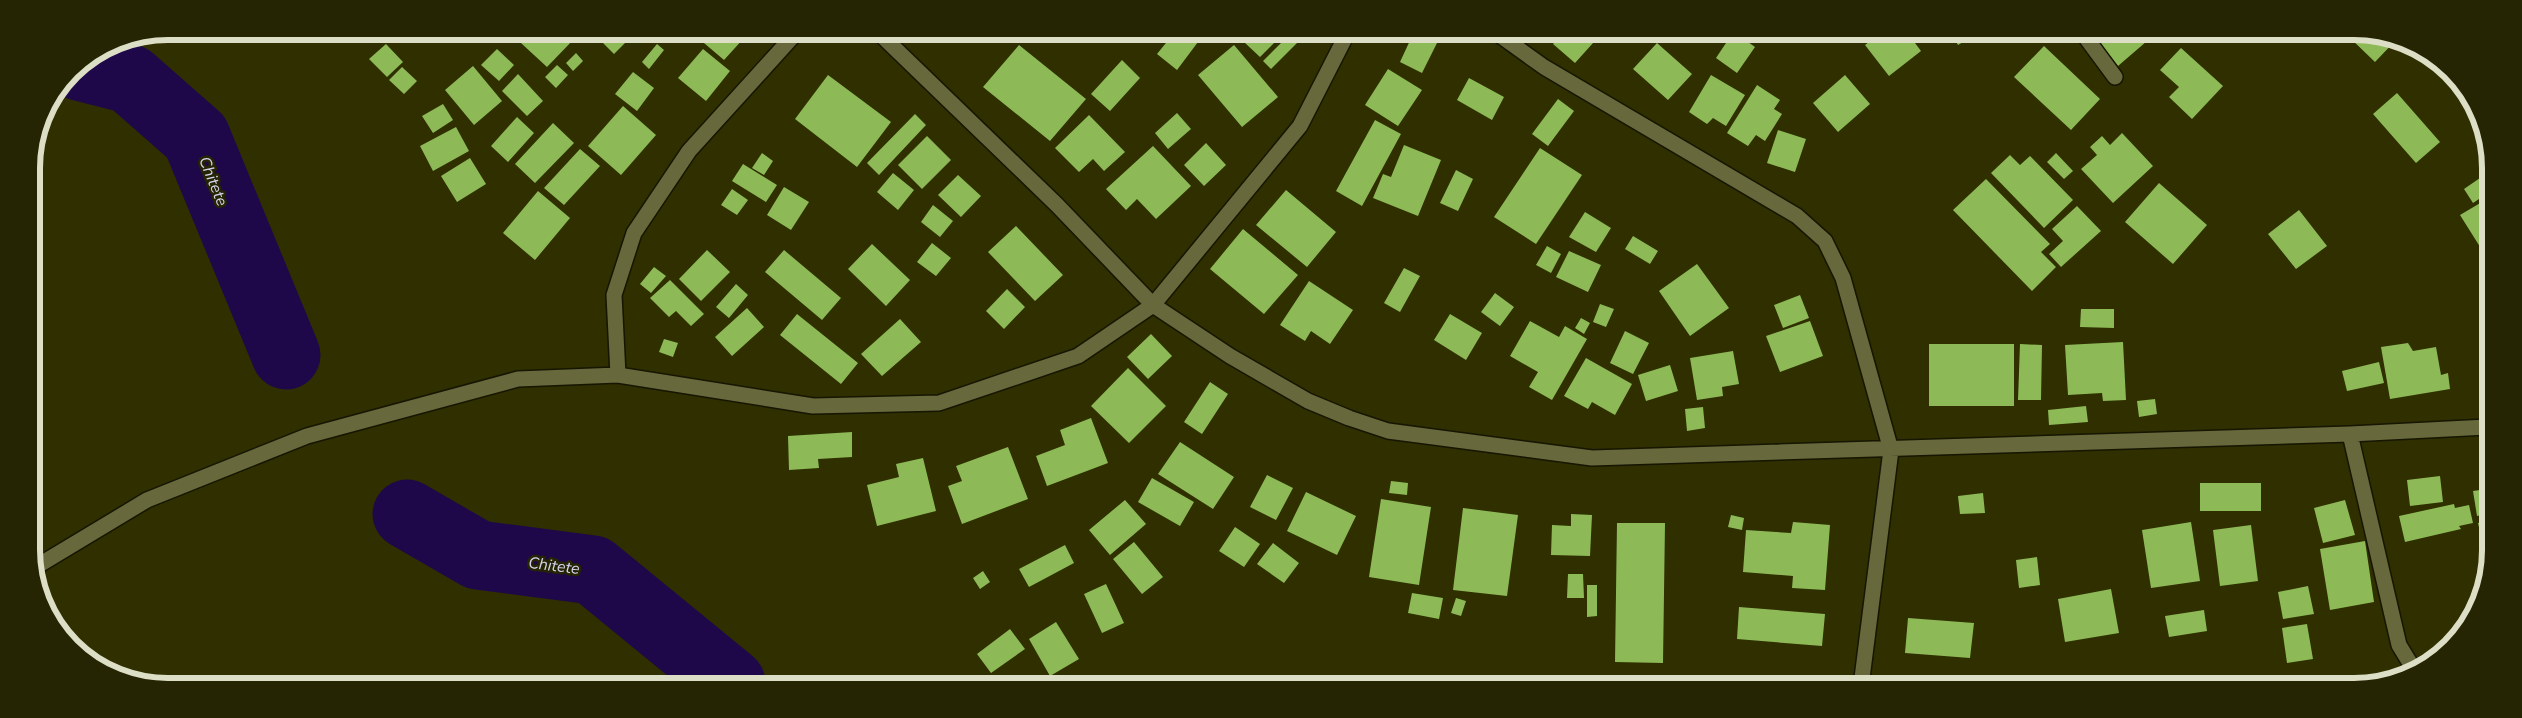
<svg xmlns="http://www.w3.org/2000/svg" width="2522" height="718" font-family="'Nunito Sans',sans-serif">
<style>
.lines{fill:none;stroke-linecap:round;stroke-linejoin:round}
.river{stroke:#1e084a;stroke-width:69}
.building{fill:#8dba57}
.minor-casing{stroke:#161602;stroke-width:18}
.minor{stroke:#67683b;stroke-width:15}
.labels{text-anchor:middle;stroke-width:5;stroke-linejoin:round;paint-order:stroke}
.water-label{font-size:16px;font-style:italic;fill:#d4d2eb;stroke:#252503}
.rim{fill:none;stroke:#dddec6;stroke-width:6}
</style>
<rect width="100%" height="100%" fill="#2f2f00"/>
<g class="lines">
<path class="river" d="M79,66L130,79L196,137L286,355
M407,514L478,555L593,570L731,683"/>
</g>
<path class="building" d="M509,32H568L575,38L547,67Z
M592,32H636L614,54Z
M691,32H737L744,38L724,60Z
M1174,33H1187L1198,42L1177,70L1157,54Z
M1253,33L1273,34H1283L1260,57L1244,42Z
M1290,34H1306L1271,69L1263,61Z
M1413,34L1437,43L1422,73L1400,62Z
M1562,34H1582L1593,43L1575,63L1553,44Z
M1732,34H1737L1755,47L1737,73L1716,58Z
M1878,35H1909L1921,51L1889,76L1865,45Z
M1952,35H1975L1958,45Z
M2097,35H2154L2118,66L2095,37Z
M2348,36H2389L2396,40L2375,62Z
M1657,43L1692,74L1668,100L1633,69Z
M386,44L403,62L387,77L369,59Z
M657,44L664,50L649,69L642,62Z
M1019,45L1086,99L1050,141L983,87Z
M1234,45L1278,97L1242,127L1198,75Z
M2044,46L2100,99L2071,130L2014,77Z
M2181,48L2223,86L2192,119L2169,97L2179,87L2160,70Z
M497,49L514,65L499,81L481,65Z
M703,49L730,71L706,101L678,78Z
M576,53L583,61L573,71L566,63Z
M1122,60L1140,78L1110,111L1091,94Z
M557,65L568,75L556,88L545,77Z
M473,66L502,101L474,125L445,90Z
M402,67L417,81L404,94L389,80Z
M1388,69L1422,90L1398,126L1365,105Z
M633,72L654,88L637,111L615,94Z
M518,74L543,101L527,116L502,91Z
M828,75L891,122L857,167L795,119Z
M1711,75L1745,95L1726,126L1713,118L1707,124L1689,112Z
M1845,75L1870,104L1838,132L1813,103Z
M1469,78L1504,97L1492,120L1457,100Z
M1757,85L1780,100L1774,109L1782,114L1765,141L1756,135L1748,146L1727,133Z
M2397,93L2440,142L2416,163L2373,114Z
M1558,99L1574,111L1548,146L1532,134Z
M443,104L453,120L433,133L422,116Z
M623,106L656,135L621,175L588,146Z
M1177,113L1191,129L1168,149L1155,133Z
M915,114L926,125L879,175L867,163Z
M1089,115L1125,152L1104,171L1093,159L1079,172L1055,148Z
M517,117L534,133L508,162L491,146Z
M1375,120L1401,134L1362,206L1336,191Z
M553,123L574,143L535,183L515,164Z
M456,127L469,151L433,171L420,146Z
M1778,130L1806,139L1795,172L1767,163Z
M2122,133L2153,166L2113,203L2081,169L2097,155L2090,147L2102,136L2110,145Z
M927,136L951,160L922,189L898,165Z
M1206,143L1226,165L1204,186L1184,165Z
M1404,145L1441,160L1418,216L1373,198L1383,174L1391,177Z
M1153,146L1191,186L1156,219L1137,199L1126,210L1106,189Z
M1540,148L1582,175L1536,244L1494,217Z
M580,149L600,166L564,205L544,188Z
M762,153L773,161L764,175L752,168Z
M2056,153L2073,171L2064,179L2047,162Z
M2010,155L2020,165L2030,156L2073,200L2044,228L1991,173Z
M470,158L486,184L457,202L441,176Z
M743,164L777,185L766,202L732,181Z
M1456,170L1473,179L1458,211L1440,203Z
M893,173L914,190L898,210L877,192Z
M958,175L981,196L961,217L938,195Z
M2480,178L2488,193L2473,203L2464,189Z
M1986,179L2050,244L2041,252L2056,267L2032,291L1953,210Z
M2159,183L2207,225L2173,264L2125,222Z
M784,187L809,202L791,230L767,215Z
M732,189L748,200L737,215L721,205Z
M1286,190L1336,232L1307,267L1256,225Z
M538,191L570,218L535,260L503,233Z
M2487,199L2488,247L2482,250L2460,215Z
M933,205L953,221L940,237L921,222Z
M2077,206L2101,231L2061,267L2049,254L2063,241L2052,229Z
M2299,210L2327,246L2296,269L2268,234Z
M1585,212L1611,228L1596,252L1569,237Z
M1016,226L1063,275L1035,301L988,252Z
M1243,229L1298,275L1264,314L1210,269Z
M1633,236L1658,251L1650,264L1625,249Z
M932,243L951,258L936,276L917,262Z
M872,244L910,280L886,306L848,269Z
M1547,246L1561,254L1551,273L1536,265Z
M707,250L730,272L701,301L679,279Z
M784,250L841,298L822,320L765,272Z
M1569,251L1601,265L1588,292L1556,277Z
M1697,264L1729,308L1690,336L1659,291Z
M654,267L666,276L651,293L640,284Z
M1404,268L1420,276L1400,312L1384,303Z
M670,280L704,314L691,326L676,311L669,317L650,298Z
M1309,281L1353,310L1330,344L1311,331L1305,341L1280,325Z
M736,284L748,295L729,318L716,307Z
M1007,289L1025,307L1004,329L986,311Z
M1495,293L1514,307L1500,326L1481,312Z
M1800,295L1809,318L1783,328L1774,305Z
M1600,304L1614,309L1606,327L1593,322Z
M747,308L764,327L732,356L715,337Z
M2081,309H2114V328L2080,327Z
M797,314L858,363L841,384L780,335Z
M1450,314L1482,333L1466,360L1434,340Z
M1581,318L1590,323L1584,334L1575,328Z
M900,319L921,342L882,376L861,354Z
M1530,321L1559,337L1565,326L1587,339L1552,400L1529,387L1538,372L1510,356Z
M1810,321L1823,356L1780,372L1766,336Z
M1625,331L1649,343L1633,374L1610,363Z
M1151,334L1172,356L1148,379L1127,357Z
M664,339L678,343L673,357L659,352Z
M2123,342L2126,400L2103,401L2102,393L2068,395L2065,345Z
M2408,343L2413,351L2436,347L2441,375L2448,373L2450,389L2390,399L2381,347Z
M1929,344H2014V406H1929Z
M2020,344L2042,345L2041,400H2018Z
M1733,351L1739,384L1722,387L1723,396L1697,400L1690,358Z
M1586,358L1632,384L1615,415L1592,402L1588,409L1564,396Z
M2379,362L2384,383L2347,391L2342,371Z
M1670,365L1678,391L1646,401L1638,375Z
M1128,368L1166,406L1129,443L1091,406Z
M1210,382L1228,394L1202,434L1184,422Z
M2155,399L2157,414L2139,417L2137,401Z
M2086,406L2088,422L2049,425L2048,410Z
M1703,407L1705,428L1687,431L1685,409Z
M1091,418L1108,463L1047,486L1036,456L1065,445L1060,430Z
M852,432V457L818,459L819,468L789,470L788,436Z
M1180,442L1234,477L1213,509L1158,474Z
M1008,447L1028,499L962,524L948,486L962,481L956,466Z
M923,458L936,511L877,526L867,485L899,477L896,464Z
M1267,475L1293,488L1276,520L1250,507Z
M2440,476L2443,502L2410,506L2407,480Z
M1152,478L1194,502L1180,526L1138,502Z
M1391,481L1408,483L1407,495L1389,493Z
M2200,483H2261V511H2200Z
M2487,489L2486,514L2477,516L2473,491Z
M1306,492L1356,516L1337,555L1287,531Z
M1983,493L1985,513L1960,514L1958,496Z
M1381,499L1431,507L1419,585L1369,577Z
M1125,500L1146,524L1110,555L1089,530Z
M2345,500L2355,535L2323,543L2314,508Z
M2454,504L2455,508L2469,505L2473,523L2459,526L2461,529L2405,542L2399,516Z
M1463,508L1518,515L1507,596L1453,590Z
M1571,514L1592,515L1590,556L1551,555L1552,525L1571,526Z
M1731,515L1744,518L1742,530L1728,527Z
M2486,521V557L2478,523Z
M1793,522L1830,525L1825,590L1792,588L1793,576L1743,572L1746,530L1791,533Z
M2191,522L2200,581L2151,588L2142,530Z
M1617,523H1665L1663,663L1615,662Z
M2251,525L2258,581L2220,586L2213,530Z
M1235,527L1260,544L1244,567L1219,551Z
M2365,541L2374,602L2330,610L2320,549Z
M1134,542L1163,577L1142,594L1113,559Z
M1273,543L1299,563L1284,583L1257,564Z
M1065,545L1074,563L1029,587L1019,569Z
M2037,557L2040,585L2019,588L2016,560Z
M983,571L990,582L980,589L973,578Z
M1568,574H1583L1584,598H1567Z
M1106,584L1124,623L1102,633L1084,594Z
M1587,585H1597V616L1587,617Z
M2308,586L2314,614L2283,619L2278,592Z
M2111,589L2119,633L2065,642L2058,599Z
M1412,593L1443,598L1439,619L1408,613Z
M1456,598L1466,601L1461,616L1451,613Z
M1739,607L1825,614L1822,646L1737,639Z
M2204,610L2207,631L2169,637L2165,616Z
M1908,618L1974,623L1970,658L1905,653Z
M1056,622L1079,659L1050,676L1029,639Z
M2307,624L2313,659L2287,663L2282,628Z
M1010,629L1025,649L991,673L977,654Z"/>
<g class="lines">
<g class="minor-casing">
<path id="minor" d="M879,33L1057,205L1153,305L1230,356L1308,401L1349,418L1388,431L1592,458L2350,434L2487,427
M1498,34L1544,67L1797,216L1825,241L1843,278L1891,450L1861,686
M2084,35L2115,77
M618,375L614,295L634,233L689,151L796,33
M2350,434L2399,645L2413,668
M34,568L147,500L307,436L518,379L618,375L813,406L939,403L1078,356L1153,305L1300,126L1347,34"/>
</g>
<use href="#minor" class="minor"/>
</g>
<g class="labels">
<g class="water-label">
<text transform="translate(214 181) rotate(68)" y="6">Chitete</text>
<text transform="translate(554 565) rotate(7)" y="6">Chitete</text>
</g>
</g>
<path d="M0 0H2522V718H0ZM168 40H2354A128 128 0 0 1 2482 168V550A128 128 0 0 1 2354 678H168A128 128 0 0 1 40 550V168A128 128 0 0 1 168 40Z" fill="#252503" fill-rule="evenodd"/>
<path class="rim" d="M168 40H2354A128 128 0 0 1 2482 168V550A128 128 0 0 1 2354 678H168A128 128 0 0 1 40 550V168A128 128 0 0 1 168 40Z"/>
</svg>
